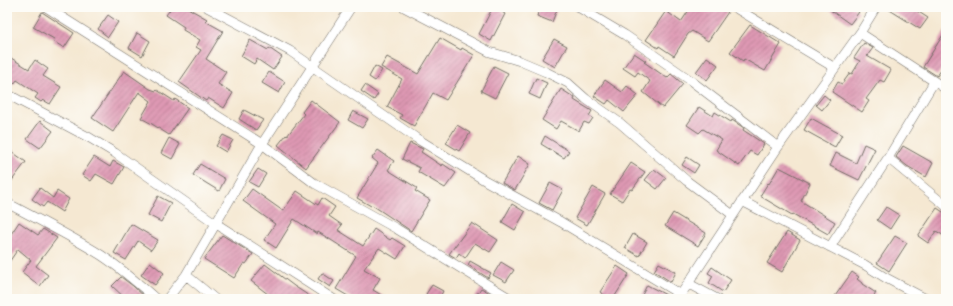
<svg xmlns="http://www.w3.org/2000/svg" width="953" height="306" font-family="'Playpen Sans',sans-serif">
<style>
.building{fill:url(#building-hatch)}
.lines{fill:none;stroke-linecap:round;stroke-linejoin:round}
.minor-casing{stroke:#726d65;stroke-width:10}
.minor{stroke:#fff;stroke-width:9}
</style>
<defs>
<pattern id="building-hatch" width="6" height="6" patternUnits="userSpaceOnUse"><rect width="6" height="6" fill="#de98b3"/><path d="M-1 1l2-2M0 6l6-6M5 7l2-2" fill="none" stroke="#b47c92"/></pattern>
</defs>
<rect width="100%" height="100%" fill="#fdfcf7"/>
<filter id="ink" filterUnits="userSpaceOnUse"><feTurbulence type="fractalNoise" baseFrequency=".025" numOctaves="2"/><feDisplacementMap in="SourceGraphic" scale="8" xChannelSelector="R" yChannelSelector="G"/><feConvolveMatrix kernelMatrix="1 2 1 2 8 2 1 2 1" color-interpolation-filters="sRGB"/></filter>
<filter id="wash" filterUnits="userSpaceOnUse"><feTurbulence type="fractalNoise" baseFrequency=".012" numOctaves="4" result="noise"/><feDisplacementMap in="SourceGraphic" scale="16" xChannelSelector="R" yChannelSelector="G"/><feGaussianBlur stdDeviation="0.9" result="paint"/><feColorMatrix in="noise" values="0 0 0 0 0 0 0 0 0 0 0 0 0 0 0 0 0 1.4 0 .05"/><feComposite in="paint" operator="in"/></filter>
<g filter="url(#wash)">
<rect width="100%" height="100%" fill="#f5e8d2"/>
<g id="blocks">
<path class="building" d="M172,7H186L207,19L205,21L223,31L206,59L226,72L218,84L233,93L224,108L208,98L206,101L179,82L201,50L196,47L200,40L183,30L184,27L166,15Z
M493,7H506L502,12L505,14L491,41L479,34Z
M540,7H558L552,22L537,16Z
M691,7H721L728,12L708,41L692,31L688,34L674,56L659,46L658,48L646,40L666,11L681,22Z
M826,7H853L859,12L850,24Z
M885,7H911L928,18L920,29Z
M42,12L74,33L64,48L53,41L54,39L33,27Z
M108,15L118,22L108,37L98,29Z
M750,25L781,44L765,71L744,59L743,61L730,52Z
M946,30V63L937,76L923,67Z
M137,33L150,41L142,56L129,48Z
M440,38L461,50L462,48L474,55L446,100L433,93L414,126L400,118L402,115L387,107L402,79L381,67L387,57L418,74Z
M554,39L567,46L555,67L542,59Z
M250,40L268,50L269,48L282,57L273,70L257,59L254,64L241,56Z
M864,43L873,48L867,56L891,70L884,82L880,80L866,99L869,101L862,112L832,92L838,82L842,84L850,73L852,74L860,61L854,58Z
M634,53L646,61L644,62L667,78L671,74L683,84L663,108L643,92L650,81L638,72L635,76L623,68Z
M707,57L718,65L707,80L696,72Z
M11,58L29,69L35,60L48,69L43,76L61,87L50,104L43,100L41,102L35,98L38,94L17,80L14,84L7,80V64Z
M375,66L382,70L375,81L369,77Z
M494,66L508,73L495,98L481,91Z
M124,71L150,89L156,91L157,90L174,101L175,99L188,108L169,135L152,124L141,118L151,101L139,92L113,132L92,118Z
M269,72L285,82L279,93L262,83Z
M536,78L547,83L540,99L529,94Z
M605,80L622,92L627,86L638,95L624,112L609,100L606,104L594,96Z
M365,85L378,94L374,100L361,91Z
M561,89L575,98L574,100L592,111L589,116L593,118L589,124L584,122L579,131L561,121L556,129L542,120Z
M824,95L830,100L822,110L816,105Z
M311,100L340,122L306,168L278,145L286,135L287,136L304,114L302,112Z
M699,107L713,116L715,112L731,122L732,120L744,128L743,130L764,144L757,155L750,151L739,166L716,150L722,140L703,129L699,133L687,125Z
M244,110L263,120L256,130L239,119Z
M353,111L368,119L362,128L348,120Z
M811,118L842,135L835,147L804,130Z
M40,121L53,131L40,148L27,139Z
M457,125L470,133L459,151L446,143Z
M223,135L233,140L226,152L216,146Z
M545,136L569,151L564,158L541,144Z
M169,138L180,144L172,159L161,153Z
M410,143L423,149L421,152L442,166L443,164L456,173L445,188L418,172L420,168L402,159Z
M864,144L875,149L859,180L830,166L836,153L856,163Z
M903,146L933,163L926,177L907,166L896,157Z
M378,150L394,161L388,170L417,188L415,191L430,200L411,231L372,205L371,206L357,198L378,163L372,158Z
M11,151L26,162L7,187V157Z
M518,156L530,164L515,190L502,183Z
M94,157L110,167L113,161L124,167L114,184L96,174L91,181L82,175Z
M687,157L699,165L694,173L682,165Z
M631,163L645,172L632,190L630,189L622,201L610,194Z
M200,164L225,179L219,191L193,175Z
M779,167L810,183L801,201L835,222L828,234L793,214L792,215L760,196L768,183L769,184Z
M258,169L266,174L258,187L249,182Z
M654,169L666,178L657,189L645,180Z
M550,183L563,190L552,210L539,203Z
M593,187L605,194L587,225L575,218Z
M40,188L53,198L57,191L69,199L62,212L47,202L43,207L32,199Z
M252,189L283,211L297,191L318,205L322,198L335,207L329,216L342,225L338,230L363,246L374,229L390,240L392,238L405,246L397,259L379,248L364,269L380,278L373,290L388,299H353L336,289L356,256L331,240L318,232L317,234L294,219L276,248L264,240L275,224L243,201Z
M158,196L171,203L161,222L148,215Z
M512,204L525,212L515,230L502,222Z
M886,207L899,215L890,229L877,220Z
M937,208L946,214V237L936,231L928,243L918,236Z
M673,213L706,233L698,246L665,226Z
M19,222L38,235L43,229L57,238L36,266L48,275L40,286L22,272L31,260L18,249L7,265V240Z
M472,223L498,240L490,252L475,243L465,258L459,253L456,258L449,254Z
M131,224L158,240L151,250L138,241L126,260L114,253Z
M787,232L800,240L782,272L767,263Z
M633,234L647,242L639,256L625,248Z
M222,235L253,254L246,264L244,263L234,278L204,259Z
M895,236L907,243L889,271L877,263Z
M470,261L491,273L488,278L468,265Z
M150,262L164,273L155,285L141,275Z
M501,262L514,270L506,282L493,275Z
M659,263L676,272L671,282L654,271Z
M265,264L294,286L314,299H266L269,295L251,281Z
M617,266L629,274L613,299H610L600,292Z
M712,267L731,280L723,292L709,283L713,276L708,273Z
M852,272L859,277L857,279L862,283V284L876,293L872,299H833Z
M322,273L334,281L330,287L318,279Z
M121,277L133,286L147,299H126L112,286Z
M432,285L443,291L439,299H433L426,294Z
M647,285L672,298V299H640Z
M481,288L490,293L486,299H474Z"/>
</g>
</g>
<g filter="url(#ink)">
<use href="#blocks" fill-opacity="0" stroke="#726d65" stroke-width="1"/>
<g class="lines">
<g class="minor-casing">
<path id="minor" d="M46,7L262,144L314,183L397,229L511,299
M207,7L290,51L416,138L486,181L561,222L681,295
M404,7L490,52L520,61L546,72L568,83L586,99L620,123L687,181L733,215
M578,7L625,35L690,80L778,147
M734,7L835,68
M860,33L946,89
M7,94L90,138L115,153L215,223L333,299
M888,158L946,206
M742,201L865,265L886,278L926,299
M7,203C39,220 71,236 101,255C121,268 139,284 156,299
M830,247L888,158L934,82
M186,275L215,299
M689,284L717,299
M167,299L186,275L262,144L351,7
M678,299L778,147L860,33L876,7"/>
</g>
<use href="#minor" class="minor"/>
</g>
</g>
<rect width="953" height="306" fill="none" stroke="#fdfcf7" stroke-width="24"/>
</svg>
